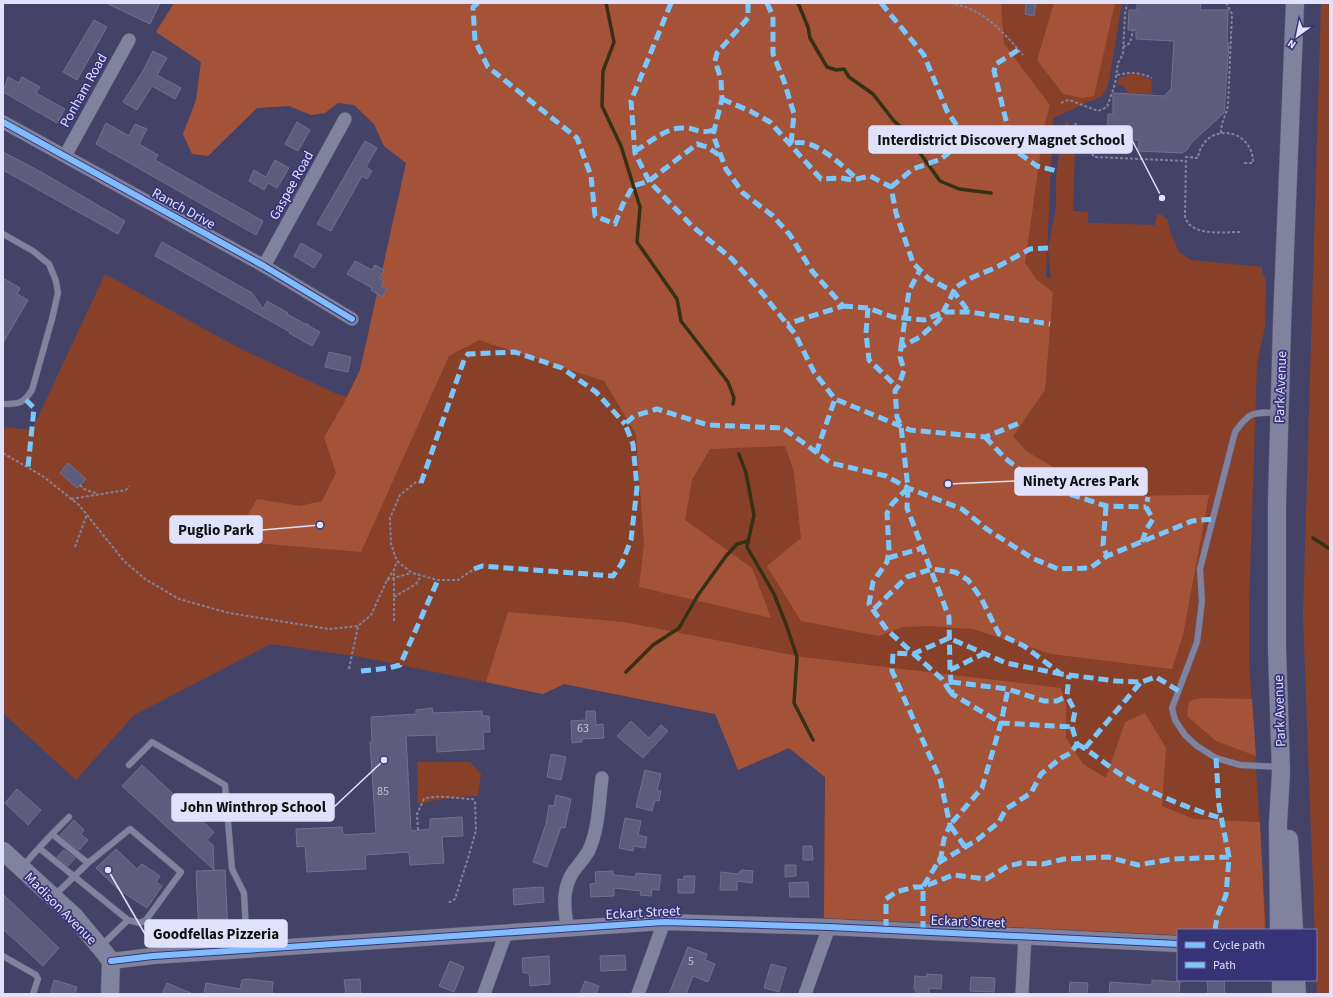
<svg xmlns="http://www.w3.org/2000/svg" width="1333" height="997" font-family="'Source Sans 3',sans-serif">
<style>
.green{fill:#894028}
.forest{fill:#a55338}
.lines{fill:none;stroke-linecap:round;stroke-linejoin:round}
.stream{stroke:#363113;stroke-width:3.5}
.building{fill:#5d5c7c;stroke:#70708e}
.service-casing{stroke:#5d5d78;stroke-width:7}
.minor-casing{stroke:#5d5d78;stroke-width:14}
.tertiary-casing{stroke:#5d5d78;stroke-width:17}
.secondary-casing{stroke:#5d5d78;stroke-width:19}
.path{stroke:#80819a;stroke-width:2;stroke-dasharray:3 2;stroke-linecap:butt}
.service{stroke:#81829e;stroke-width:6}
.minor{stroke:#81829e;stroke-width:13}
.tertiary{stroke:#81829e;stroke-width:16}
.secondary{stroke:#81829e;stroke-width:18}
.quiet{stroke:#7ac7fe;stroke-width:5;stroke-dasharray:10 5;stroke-linecap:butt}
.cycleway-casing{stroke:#363476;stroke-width:8}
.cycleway{stroke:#80bcff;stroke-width:6}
.labels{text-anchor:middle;stroke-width:3.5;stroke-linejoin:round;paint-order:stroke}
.number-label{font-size:12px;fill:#bec0da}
.street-label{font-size:14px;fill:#dfe2fa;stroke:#363476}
.leader{fill:none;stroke:#dfe2fa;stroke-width:1.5}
.callout-dot{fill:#dfe2fa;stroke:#363476;stroke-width:1.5}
.callout{fill:#dfe2fa;stroke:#dfe2fa;stroke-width:1.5}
.callout-label{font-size:15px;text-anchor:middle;font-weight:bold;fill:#111}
</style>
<rect width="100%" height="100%" fill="#444367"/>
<path class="green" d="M213,3H1122L1109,81L1107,89L1102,96L1053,118L1046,278H1051L1048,248L1056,208V177L1063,128L1067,120L1074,140L1075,149L1073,211L1088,212V223L1155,225L1157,214L1162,215L1168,220L1170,232L1179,252L1191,260L1262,267V274L1266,279L1265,326L1257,363L1249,606V659L1266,924L1265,930H1178V935L824,918L825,777L789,748L715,714L564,684L543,694L361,657L271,644L134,715L76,780L3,713V427L32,430L105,274L235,346L339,395L376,400L424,125Z
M1321,3H1330V994H1317L1303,615Z
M1131,74H1138L1151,80L1152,92L1155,94L1128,93L1124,86L1117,84L1119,78Z
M417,762H470L481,774L478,796C464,796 451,798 437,800C430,801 424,804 418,803Z"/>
<path class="forest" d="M174,3H1001L1004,44L1050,105L1044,127L1025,263L1037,280L1053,292L1045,390L1013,436L1026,451L1103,496L1209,495L1183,635L1172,669L1051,654L973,629L928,626L903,627L879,636L801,621L767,566L801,538L794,472L785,446L710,449L692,480L685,520L752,568L771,618L639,587L644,544L636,434L604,381L479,340L449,356L361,552L233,541L257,499L300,506L322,501L336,473L324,437L343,405L360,370L406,163L384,146L374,124L354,105L338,103L325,113L311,115L289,106L257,108L208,156L192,154L183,134L196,100L201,62L156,32Z
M1054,3H1115L1094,96L1082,98L1063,94L1037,60Z
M508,612L624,622L802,657L1061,688L1066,704V738L1083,764L1106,778L1125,722L1145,713L1166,748L1162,806L1194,819L1260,822L1265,930H1178V935L824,918L825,777L789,748L738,770L715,714L564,684L543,694L486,682Z
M1202,698L1252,699L1256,756L1216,741L1187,716L1189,701Z"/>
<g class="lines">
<path class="stream" d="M606,3L614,42L603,71L602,106L621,146L640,207L637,242L677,299L681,321L728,382L734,398L733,404
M798,3L808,27L810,38L827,67L836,70L844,69L849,77L873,94L894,121L919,143L920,153L940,181L959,189L991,193
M739,454L746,473L754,515L747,547L774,594L786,624L797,657L794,703L813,740
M1313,538L1330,549
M626,672L653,645L679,628L698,595L726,556L737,544L748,541"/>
</g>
<path class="building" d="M106,3H160L150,24Z
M1026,3H1036L1034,16L1025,14Z
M1137,3H1201L1200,10H1228L1227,43H1229L1224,113L1191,143L1187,150L1182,153L1138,151L1139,140L1120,139L1121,135L1107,134L1108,114H1113V93L1164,96L1171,89L1174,41L1136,39V30H1128L1129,10H1137Z
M94,20L107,27L77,80L63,72Z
M153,51L167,58L157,75L181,88L175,99L152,86L137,110L123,102L143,71Z
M8,77L19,83L22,77L40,87L36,93L65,109L57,123L3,92Z
M297,122L310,130L298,151L285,144Z
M106,123L129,136L135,124L147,129L139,144L158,155L155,160L263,221L256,235L96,144Z
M365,141L377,148L366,167L372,171L367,179L362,176L331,231L317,224Z
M3,152L41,172L125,221L118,234L3,170Z
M275,160L289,168L277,188L268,183L264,190L249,181L254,170L266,177Z
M162,242L252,293L263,309L267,301L288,313L287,314L305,324H308L309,326L320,332L312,346L289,333L290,332L155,256Z
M301,243L322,255L314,268L294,256Z
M355,261L372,270L375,265L384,270L379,278L384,281L381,286L387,289L382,297L371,290L372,288L347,274Z
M3,278L20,288L17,294L28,300L3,343Z
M329,352L351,357L348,372L325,367Z
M68,463L86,479L77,488L60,473Z
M432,708L433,713L482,711V716H489L490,732H483L484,749L437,752L436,735L406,736L411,831L430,829V819L462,817L463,836L442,837L444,863L410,865L409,852L365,855L366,869L307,872L305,846L297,847L296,829L342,827L343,835L376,833L370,742H372L371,717L416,714V710Z
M586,711H595L596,725L603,724L604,738L582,739V742L572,743L571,721L586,720Z
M631,721L649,738L661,725L668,731L643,758L617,736Z
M551,754L566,757L561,780L547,777Z
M142,765L214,832L207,840L213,845L214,870L122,786Z
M645,770L661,774L657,790L661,791L659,801L655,800L652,811L636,807Z
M17,789L41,810L28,825L5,803Z
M556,795L571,799L565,828L561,827L547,867L533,862L546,824L549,805L554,806Z
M625,818L641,821L638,835L647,837L645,848L634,846L633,851L619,848Z
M74,820L84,830L81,834L88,840L79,850L60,835Z
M803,846H812L813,860H803Z
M116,849L137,869L142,864L160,876L156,882L162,886L147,908L119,890L96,868Z
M64,850L75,858L68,866L57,857Z
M785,865H796V876L785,877Z
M225,870L228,935L199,936L196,871Z
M742,870L753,871L752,883L737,881V890H720L721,872L737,874Z
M613,871V875L635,877L636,873L661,875L659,890L652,889L651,896L640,895L641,891L614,888V896L591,897L590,884L596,883L595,872Z
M684,876H695L694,893H678V879L684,880Z
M808,882L809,897H790L789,883Z
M543,887L544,902L514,905L513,889Z
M3,894L59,948L43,966L3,929Z
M688,947L707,954L705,960L715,964L708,982L693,976L686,994H669Z
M625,955L626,970L601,971L600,956Z
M549,956L550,984L530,986L529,973H523L522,958Z
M450,961L464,967L454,992L439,986Z
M771,964L786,968L779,992L764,988Z
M927,974L942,975L941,989L929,988V994H917L914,988L915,976L927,977Z
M971,977L995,978L994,992L970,991Z
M248,979L273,982L272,994H204L206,983L240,989L242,980Z
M360,979L361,994H346L344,980Z
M54,980L77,987L75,994H50Z
M1152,980L1180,982L1179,994H1109L1110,982L1152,985Z
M1207,980H1224L1225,994H1208Z
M585,981L599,986L596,994H580Z
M1070,982L1088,983L1087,994H1069Z
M167,983L193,994H162Z"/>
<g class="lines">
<g class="service-casing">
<path id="service" d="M3,234L33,251L49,264L56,281L58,293L52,319L32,390C23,404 19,404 3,404
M1278,413C1253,412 1250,411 1235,432L1200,569L1202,601L1197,642L1172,708L1175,720L1185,735L1197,746L1216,758L1240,765L1280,767
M129,765L152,742L225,785L232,869L244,893L247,950
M52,834L69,817
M39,848L52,834L88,863
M22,867L39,848L128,920L101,946
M54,896L88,863L130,829L181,872L146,920L140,923L128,920
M3,956L36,975L38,979L33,994"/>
</g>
<g class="minor-casing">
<path id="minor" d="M3,122L264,266L352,319
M65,156L129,40
M264,266L345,119
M567,928C565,908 561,891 573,872C578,865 585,858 589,850C599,828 599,801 602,778
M484,994L506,933
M638,994L664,922
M805,994L829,927
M1022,994L1025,935"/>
</g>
<g class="tertiary-casing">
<path id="tertiary" d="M111,961L153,956L664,922L829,927L1178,944"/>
</g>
<g class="secondary-casing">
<path id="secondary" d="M1289,839L1294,930
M3,851L75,917L104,952L111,961L110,994
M1279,930L1278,824L1281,772L1277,649V502L1282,324L1295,3
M1281,980V994
M1296,980L1297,994"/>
</g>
<path class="path" d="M950,3C984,9 1001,30 1023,55
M1123,47L1130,43L1133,30
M1117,75C1131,72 1139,72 1152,78
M1061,103L1068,100L1072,101L1098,111L1107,107L1115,84L1118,63L1123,54L1125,14L1127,3
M1075,123L1094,157L1186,161
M1221,133C1221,122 1226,116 1228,105L1232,14L1226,3
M1240,232C1224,232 1189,237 1185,216L1186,157L1198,158C1203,122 1253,126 1253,163H1244
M3,453L44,477L79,505L124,561L145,579L179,599L229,613L329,629L358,626L371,615L387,580L394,570L397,561
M421,483L416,482L400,495L390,518L391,544L397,561L412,573L438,580H458L474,569
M80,485L84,489L98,494
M71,499L126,490L129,486
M75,547L87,514
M387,580L411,573
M394,597L416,584L421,576
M394,621V570
M349,669L358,626
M418,830L417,814L424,799C436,794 459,799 473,799L475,802L476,830L469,855L455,899L448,903"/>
<use href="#service" class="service"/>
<use href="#minor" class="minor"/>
<use href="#tertiary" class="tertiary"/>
<use href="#secondary" class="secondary"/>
<path class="quiet" d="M478,3L473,7L475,41L488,67L577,138L591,176L595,216L615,224L623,204L633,186L649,181L697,144L707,147L722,157
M671,3L631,101L635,153L649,181L692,226L732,259L762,293L795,334L814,372L835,399L910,430L985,437L1022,422
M748,3V18L717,53L715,61L721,79L722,99L713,135L726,169L743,193L773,216L790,235L812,271L843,306L787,324
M767,3L773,16V54L784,81L794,114L791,144C813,135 842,166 857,179
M881,3L924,55L947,111L968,142
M1018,50L996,64L994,71L1011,141L1020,154L1037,166L1057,171
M722,99L750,111L770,122L821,179L841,178L853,180L870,176L891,187L896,213L913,263L929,279L954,292L969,312
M635,151C651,142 666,127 684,128C699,128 696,135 714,130
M891,187L913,169L941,159L952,150L975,140L1008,132
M1048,248L1030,249L997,267L971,278L956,287L939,320L920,337L901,347L900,357L904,370L899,385L895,391L897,417L901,426L908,488L907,508L949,617L950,670L952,694L1001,723L1072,727
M843,306L868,308L893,317L924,320L944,312H969L1050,324
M868,308L866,333L869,360L898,388
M901,347L909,291L920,270
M26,400L34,408L28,467
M985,437L1005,458L1036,483L1106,506L1146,507
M816,453L835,399
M421,483L464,360L468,354L515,352L562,368L596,392L625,424
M908,488L892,504L887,513L889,550L887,562L873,582L869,604L887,630L942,679L951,693
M1106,506L1103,545L1107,556
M1142,542L1146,530L1153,519L1146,507L1148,497
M888,558L923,548
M474,569L482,566L613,576L622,563L631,540L637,488L633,444L625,424L634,416L657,409L708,425L783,428L831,463L886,476L908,488L962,509L988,530L1032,558L1058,569L1090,568L1107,556L1192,521L1213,519
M874,609L907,577L932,569L955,572L968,580L981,598L999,634L1024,646L1061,674L1116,681L1141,682L1156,677L1179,691
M950,670L985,653
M361,671L389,668L400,665L438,580
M951,682L1008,689L1044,701H1057L1067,696
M1077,744C1094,753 1108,767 1125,777C1153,794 1189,809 1221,818
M1085,748L1141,682
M965,847L950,825L982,788L1001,723L1008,689
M938,863L977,840L999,822L1006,809L1031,793L1041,774L1061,758L1071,753L1077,744L1072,727L1075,711L1067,696L1069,675
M886,929V899L896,892L914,887H923L953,875L986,879L1008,866L1021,863L1043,864L1064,859L1108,857L1138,865L1172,859L1229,857
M1215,930L1217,917L1226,895L1229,857L1219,806L1216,758
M923,931V887L941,857L944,839L950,825L940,779L892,671L893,653L913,654L949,638L1006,663L1061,674"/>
<g class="cycleway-casing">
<path id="cycleway" d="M3,122L264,266L352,319
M111,961L153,956L664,922L829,927L1178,944"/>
</g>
<use href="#cycleway" class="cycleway"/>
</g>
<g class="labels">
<g class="number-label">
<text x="583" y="732">63</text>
<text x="383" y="795">85</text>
<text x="691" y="965">5</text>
</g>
<g class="street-label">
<text transform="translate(83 90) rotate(-61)" y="5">Ponham Road</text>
<text transform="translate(291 185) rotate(-61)" y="5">Gaspee Road</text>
<text transform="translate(184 208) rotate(29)" y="5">Ranch Drive</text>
<text transform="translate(1280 387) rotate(-88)" y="5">Park Avenue</text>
<text transform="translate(1279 711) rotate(-92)" y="5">Park Avenue</text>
<text transform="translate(61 908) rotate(45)" y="5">Madison Avenue</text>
<text transform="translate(643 912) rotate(-3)" y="5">Eckart Street</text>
<text transform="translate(968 921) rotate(2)" y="5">Eckart Street</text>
</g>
</g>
<path class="leader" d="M1162 198L1132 140M948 484L1015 481M320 525L262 530M384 760L334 807M108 870L145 934"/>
<g class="callout-dot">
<circle cx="1162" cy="198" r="4"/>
<circle cx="948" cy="484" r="4"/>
<circle cx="320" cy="525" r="4"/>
<circle cx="384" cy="760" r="4"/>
<circle cx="108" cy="870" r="4"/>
</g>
<g class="callout">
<rect x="869" y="126" width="263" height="27" rx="4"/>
<rect x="1015" y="468" width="132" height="27" rx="4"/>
<rect x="170" y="516" width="92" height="27" rx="4"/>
<rect x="172" y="794" width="162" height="27" rx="4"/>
<rect x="145" y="920" width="142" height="27" rx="4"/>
</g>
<g class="callout-label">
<text x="1001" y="145">Interdistrict Discovery Magnet School</text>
<text x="1081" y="486">Ninety Acres Park</text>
<text x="216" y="535">Puglio Park</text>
<text x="253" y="812">John Winthrop School</text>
<text x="216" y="939">Goodfellas Pizzeria</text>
</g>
<rect width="1333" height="997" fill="none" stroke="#dfe2fa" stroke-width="8"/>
<rect x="1177" y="929" width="140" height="52" fill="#363476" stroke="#7a7aab"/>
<rect x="1185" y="942" width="20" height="6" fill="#80bcff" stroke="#7a7aab"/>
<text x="1213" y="949" font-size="12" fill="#dfe2fa">Cycle path</text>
<rect x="1185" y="962" width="20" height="6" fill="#7ac7fe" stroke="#7a7aab"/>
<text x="1213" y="969" font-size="12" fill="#dfe2fa">Path</text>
<g transform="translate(1297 36) rotate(213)" stroke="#363476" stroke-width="3" paint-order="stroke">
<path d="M0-3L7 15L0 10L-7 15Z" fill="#dfe2fa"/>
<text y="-6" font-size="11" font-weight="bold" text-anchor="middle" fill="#dfe2fa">N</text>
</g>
</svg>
